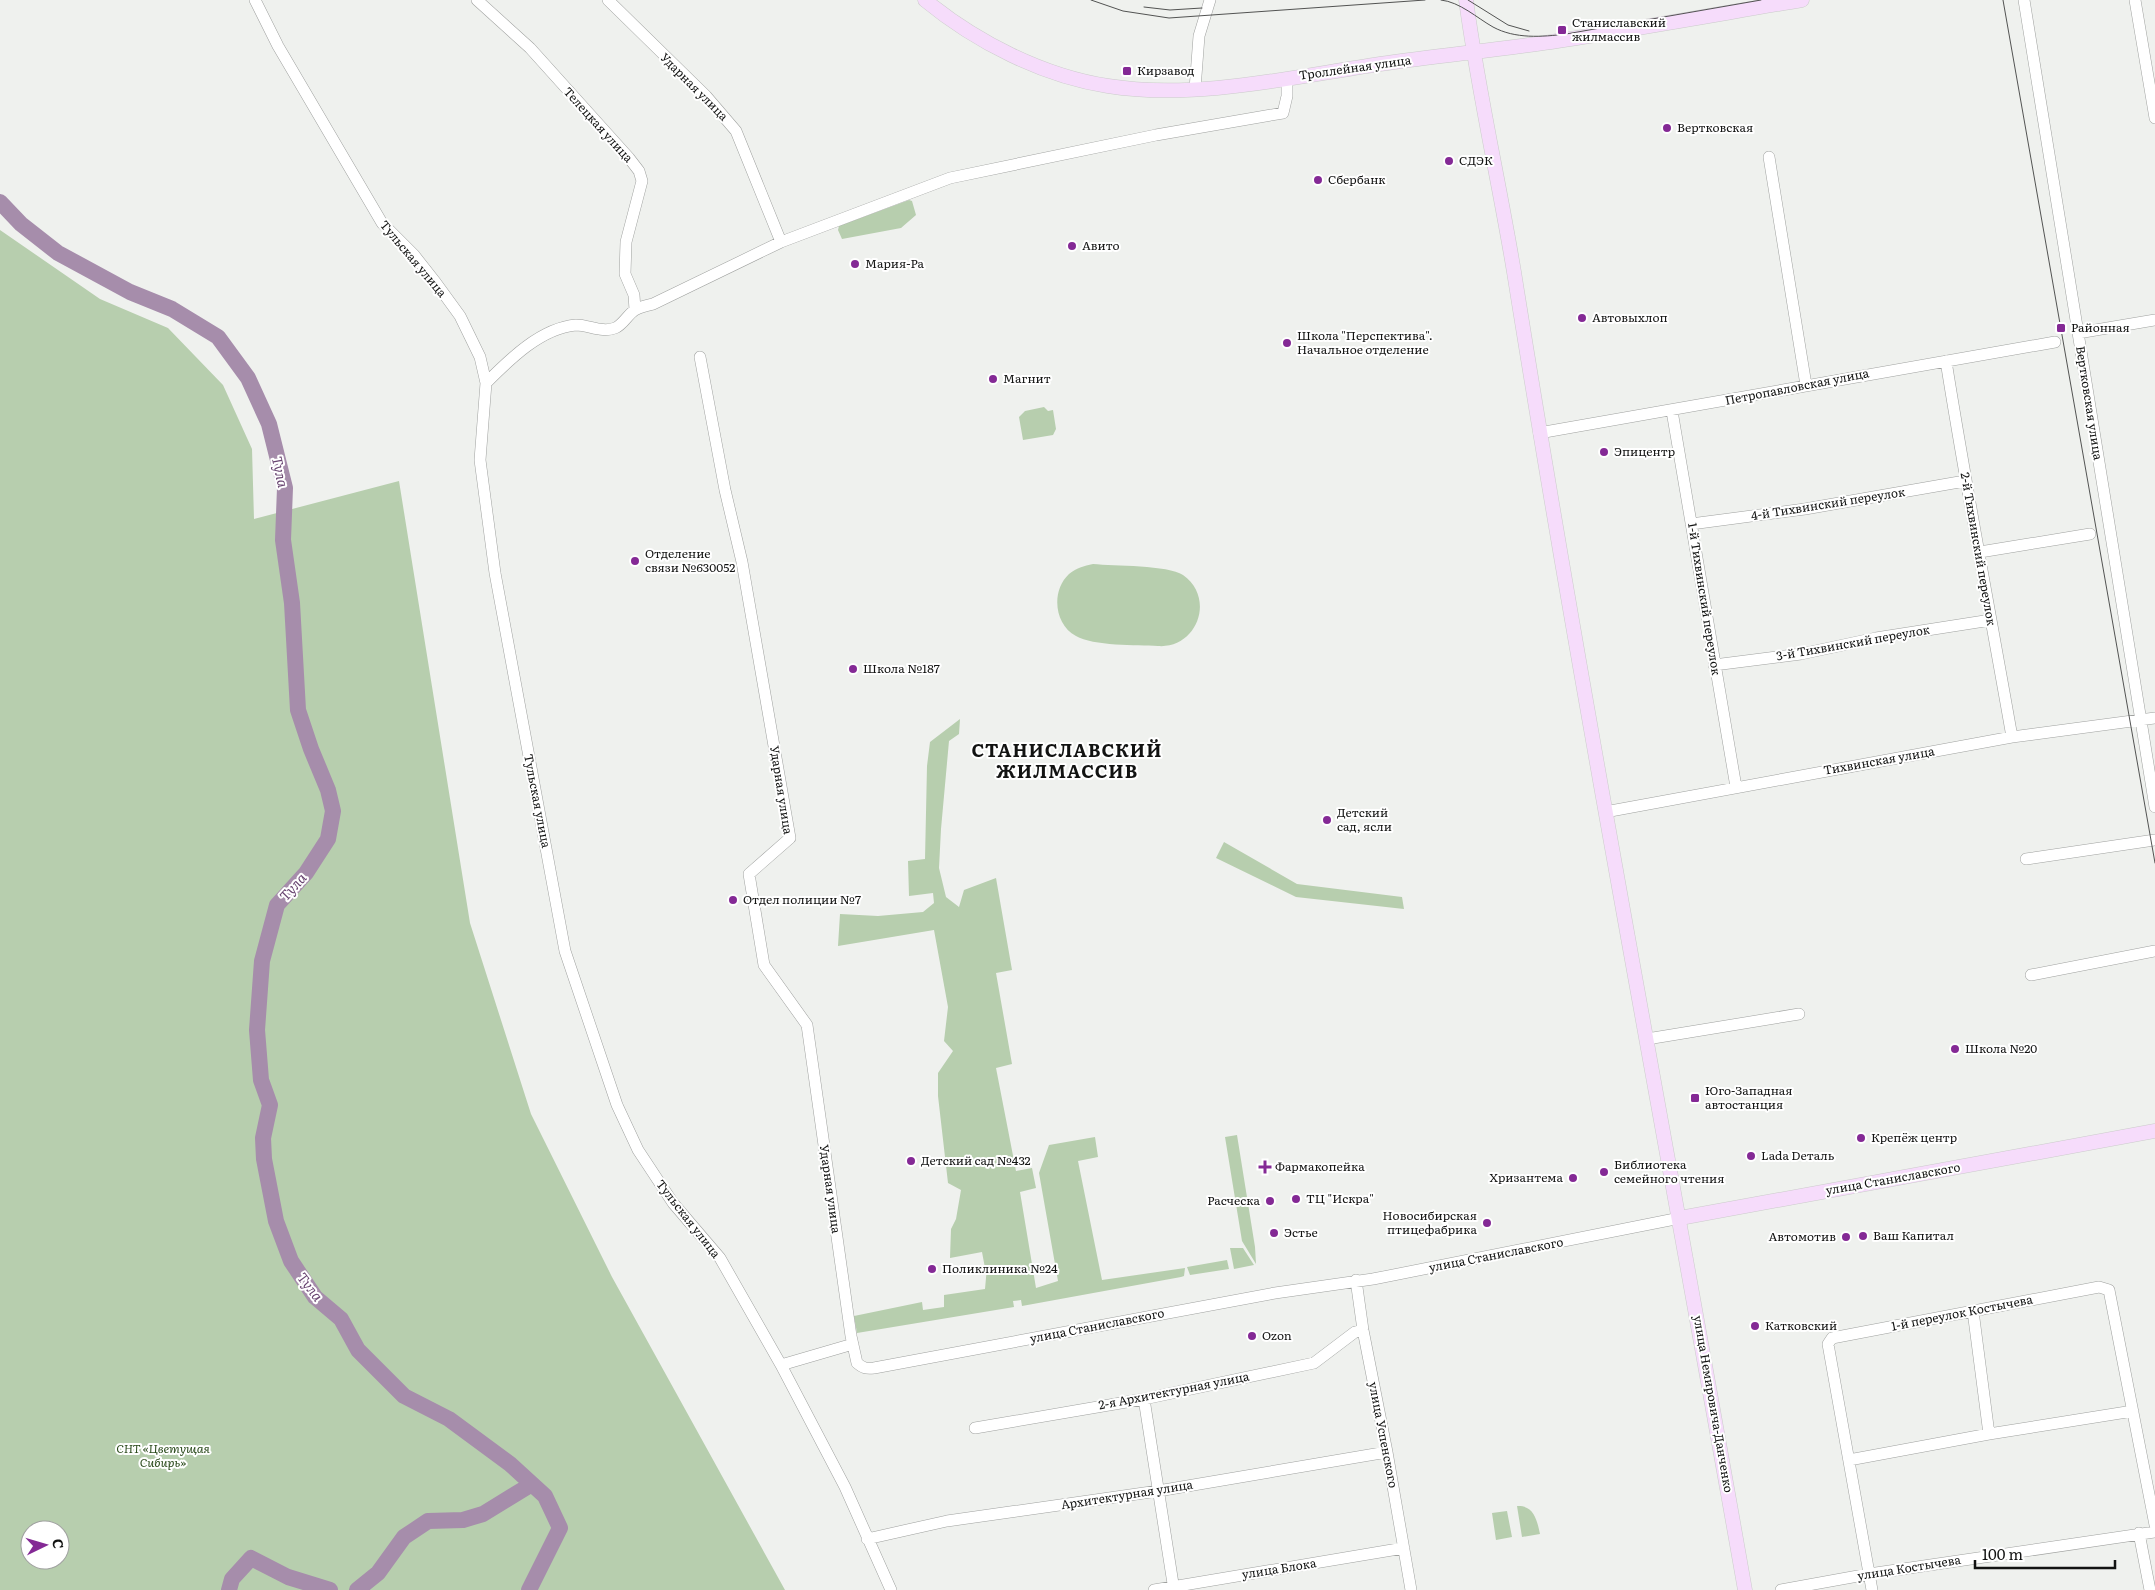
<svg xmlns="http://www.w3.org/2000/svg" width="2155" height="1590" font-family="Literata,serif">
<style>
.green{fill:#b7ceae;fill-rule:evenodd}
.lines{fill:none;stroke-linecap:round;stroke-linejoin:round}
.river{stroke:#a68dab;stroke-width:16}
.minor-casing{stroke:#9fa19f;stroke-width:12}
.major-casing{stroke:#cbcbcb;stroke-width:15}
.minor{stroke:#fff;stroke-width:11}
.major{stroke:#f6dcfb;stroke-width:14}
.tram{stroke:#525352;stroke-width:1}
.poi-dot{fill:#842995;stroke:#fff;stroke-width:2}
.labels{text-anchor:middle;stroke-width:4;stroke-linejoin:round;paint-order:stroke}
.poi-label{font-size:12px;fill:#121312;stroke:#fff;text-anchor:start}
.street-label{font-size:12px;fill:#121312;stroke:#fff}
.park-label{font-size:12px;font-style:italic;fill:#2a4a1b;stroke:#fff}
.water-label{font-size:14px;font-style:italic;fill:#684470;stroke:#fff}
.district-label{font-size:18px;font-weight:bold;letter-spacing:1px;fill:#121312;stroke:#fff}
</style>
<rect width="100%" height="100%" fill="#eff1ee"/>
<path class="green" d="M909,200L912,201L916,215L901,228L842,239L838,230L839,226Z
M0,230L100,299L168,328L223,385L252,449L254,519L399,481L470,923L531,1114L612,1277L785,1590H0ZM30,1530H60V1560H30Z
M1044,407L1048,411L1053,410L1056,429L1053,435L1023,440L1019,417L1025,411Z
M1093,564C1114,566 1168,565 1183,575C1216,598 1197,649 1158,646C1137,645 1093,646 1076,636C1054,624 1051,591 1069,574C1076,568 1084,566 1093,564Z
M960,719L959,734L949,741L941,829L939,868L946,897L959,907L964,890L996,878L1012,970L996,973L1012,1064L996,1068L1016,1171L1032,1168L1036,1188L1020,1192L1036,1288L1058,1281L1039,1173L1049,1145L1095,1137L1098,1157L1078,1161L1102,1280L1185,1268L1184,1276L1181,1277L1022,1306L1021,1300L1013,1301L1014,1307L857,1333L854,1316L922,1302L923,1310L944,1307V1295L985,1289L987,1267L985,1268L982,1252L950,1258L951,1229L956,1219L961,1190L948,1183L938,1096V1073L953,1051L944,1041L948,1007L934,930L838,946L840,914L878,916L923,912L934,903L933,893L909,896L908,861L925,859L927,766L930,742Z
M1224,842L1297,884L1402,897L1404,909L1296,897L1216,858Z
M1237,1135L1255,1247L1256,1264L1242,1241L1225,1137Z
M1230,1248H1243L1254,1265L1234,1269Z
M1227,1260L1229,1269L1190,1275L1187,1267Z
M1517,1506C1534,1505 1537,1520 1540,1534L1522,1537Z
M1507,1511L1512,1537L1496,1540L1492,1513Z"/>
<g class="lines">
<path class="river" d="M0,202L21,224L58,253L130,292L172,309L218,337L248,378L269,424L285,488L283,540L292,603L298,710L311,749L328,790L333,811L328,839L306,873L277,905L262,961L257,1030L261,1080L270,1105L263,1138L264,1159L276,1221L291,1261L315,1297L341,1319L358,1350L404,1396L449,1419L510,1464L545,1496L560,1528L529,1590
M229,1590L232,1579L251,1558L288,1577L330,1590
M357,1590L378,1573L404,1537L428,1521L463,1520L483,1514L532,1484"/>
<g class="minor-casing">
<path id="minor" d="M255,0L278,46L382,223L414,255L436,283L460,316L480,357L486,383L480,460L495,573L565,951L617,1105L638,1150L673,1203L720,1258L781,1365L845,1487L891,1590
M477,0L530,48L629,158L639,171L642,181L626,242L625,274L634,295L635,310
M608,0L706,96L736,131L781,242
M2024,0L2155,807
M2135,0L2155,118
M1195,89L1199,36L1210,0
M1769,157L1806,385
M2078,333L2155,320
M700,357L725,490L742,562L790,838L749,874L764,965L807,1025L851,1336L857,1363C863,1368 866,1369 874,1368L1275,1293L1373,1279L1680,1218
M1946,361C1966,487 1990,612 2012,737
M486,383C510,359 541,328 576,325C589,325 602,333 615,328C623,325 628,314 635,310C640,307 648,305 653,304L781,242L950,178L1156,135L1283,113L1287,96V78
M1672,411L1736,787
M1539,433L2055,342
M1691,524L1805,509L1965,481
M1980,552L2090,534
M1714,665L1801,654L1876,638L1991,620
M1605,812L2012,737L2155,718
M2026,859L2155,840
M2031,975L2155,951
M1647,1039L1799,1014
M1356,1280L1363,1330L1387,1452L1411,1590
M1973,1311L1989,1434
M781,1365L853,1344
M1144,1399L1174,1590
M975,1428L1144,1399L1314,1363L1355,1332L1363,1330
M1849,1460L1989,1434L2133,1411
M2139,1533L2150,1590
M867,1539L947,1521L1158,1491L1387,1452
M1154,1590L1404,1548
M1781,1590L1869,1574L2155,1532
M1872,1590L1828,1344L1832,1338L2099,1287L2109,1290L2155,1525"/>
</g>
<g class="major-casing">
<path id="major" d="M925,0C976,42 1043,76 1108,86C1196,100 1292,77 1380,64C1437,56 1494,50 1551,42C1635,29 1719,14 1802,0
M1466,0C1478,91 1499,181 1514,272C1584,712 1668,1151 1745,1590
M1680,1218L2155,1131"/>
</g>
<use href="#minor" class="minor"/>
<use href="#major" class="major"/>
<path class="tram" d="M1091,0L1123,11L1169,18L1425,0
M1441,0C1460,2 1477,18 1493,27C1515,39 1542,37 1566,34L1761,0
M1468,0L1508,25L1529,31
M2003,0L2155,863
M1144,7L1170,10L1202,8"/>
</g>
<g class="poi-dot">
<rect x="1557" y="25" width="10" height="10" rx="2.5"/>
<rect x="1122" y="66" width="10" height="10" rx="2.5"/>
<circle cx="1667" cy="128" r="5"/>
<circle cx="1449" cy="161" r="5"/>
<circle cx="1318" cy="180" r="5"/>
<circle cx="1072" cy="246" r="5"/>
<circle cx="855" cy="264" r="5"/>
<circle cx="1582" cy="318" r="5"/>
<rect x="2056" y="323" width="10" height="10" rx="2.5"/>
<circle cx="1287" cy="343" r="5"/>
<circle cx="993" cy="379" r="5"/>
<circle cx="1604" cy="452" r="5"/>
<circle cx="635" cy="561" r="5"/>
<circle cx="853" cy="669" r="5"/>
<circle cx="1327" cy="820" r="5"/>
<circle cx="733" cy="900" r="5"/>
<circle cx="1955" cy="1049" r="5"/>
<rect x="1690" y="1093" width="10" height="10" rx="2.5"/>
<circle cx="1861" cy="1138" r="5"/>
<circle cx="1751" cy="1156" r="5"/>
<circle cx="911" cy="1161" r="5"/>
<path d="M1262.5 1159.5h5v5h5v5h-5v5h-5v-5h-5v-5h5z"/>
<circle cx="1604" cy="1172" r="5"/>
<circle cx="1573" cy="1178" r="5"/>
<circle cx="1296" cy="1199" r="5"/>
<circle cx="1270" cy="1201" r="5"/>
<circle cx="1487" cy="1223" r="5"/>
<circle cx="1274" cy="1233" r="5"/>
<circle cx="1863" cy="1236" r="5"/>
<circle cx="1846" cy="1237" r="5"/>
<circle cx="932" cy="1269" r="5"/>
<circle cx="1755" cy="1326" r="5"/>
<circle cx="1252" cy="1336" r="5"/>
</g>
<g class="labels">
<g class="poi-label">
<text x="1572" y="27">Станиславский<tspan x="1572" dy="14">жилмассив</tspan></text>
<text x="1137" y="75">Кирзавод</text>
<text x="1677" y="132">Вертковская</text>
<text x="1459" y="165">СДЭК</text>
<text x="1328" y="184">Сбербанк</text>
<text x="1082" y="250">Авито</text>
<text x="865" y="268">Мария-Ра</text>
<text x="1592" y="322">Автовыхлоп</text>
<text x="2071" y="332">Районная</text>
<text x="1297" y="340">Школа "Перспектива".<tspan x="1297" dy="14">Начальное отделение</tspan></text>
<text x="1003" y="383">Магнит</text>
<text x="1614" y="456">Эпицентр</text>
<text x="645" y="558">Отделение<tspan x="645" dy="14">связи №630052</tspan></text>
<text x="863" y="673">Школа №187</text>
<text x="1337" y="817">Детский<tspan x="1337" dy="14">сад, ясли</tspan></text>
<text x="743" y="904">Отдел полиции №7</text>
<text x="1965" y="1053">Школа №20</text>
<text x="1705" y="1095">Юго-Западная<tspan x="1705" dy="14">автостанция</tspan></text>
<text x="1871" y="1142">Крепёж центр</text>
<text x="1761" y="1160">Lada Dеталь</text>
<text x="921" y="1165">Детский сад №432</text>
<text x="1614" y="1169">Библиотека<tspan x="1614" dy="14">семейного чтения</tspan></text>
<text x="1275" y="1171">Фармакопейка</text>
<text x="1563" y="1182" text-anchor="end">Хризантема</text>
<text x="1306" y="1203">ТЦ "Искра"</text>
<text x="1260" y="1205" text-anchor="end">Расческа</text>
<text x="1477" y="1220" text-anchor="end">Новосибирская<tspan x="1477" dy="14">птицефабрика</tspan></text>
<text x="1284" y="1237">Эстье</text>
<text x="1873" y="1240">Ваш Капитал</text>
<text x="1836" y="1241" text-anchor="end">Автомотив</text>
<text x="942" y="1273">Поликлиника №24</text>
<text x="1765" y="1330">Катковский</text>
<text x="1262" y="1340">Ozon</text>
</g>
<g class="street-label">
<text transform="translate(1355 68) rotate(-8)" y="4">Троллейная улица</text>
<text transform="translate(694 87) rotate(45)" y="4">Ударная улица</text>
<text transform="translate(598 125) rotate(48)" y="4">Телецкая улица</text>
<text transform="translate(413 259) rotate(50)" y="4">Тульская улица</text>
<text transform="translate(1797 387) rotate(-11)" y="4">Петропавловская улица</text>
<text transform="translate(2089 403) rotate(81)" y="4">Вертковская улица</text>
<text transform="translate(1828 504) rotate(-9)" y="4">4-й Тихвинский переулок</text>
<text transform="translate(1978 549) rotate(80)" y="4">2-й Тихвинский переулок</text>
<text transform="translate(1704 599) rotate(81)" y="4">1-й Тихвинский переулок</text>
<text transform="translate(1853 643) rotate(-10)" y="4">3-й Тихвинский переулок</text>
<text transform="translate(1879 761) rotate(-10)" y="4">Тихвинская улица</text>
<text transform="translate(781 790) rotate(81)" y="4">Ударная улица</text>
<text transform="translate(537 801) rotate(79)" y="4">Тульская улица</text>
<text transform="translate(1893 1179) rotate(-10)" y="4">улица Станиславского</text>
<text transform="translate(830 1189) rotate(82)" y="4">Ударная улица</text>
<text transform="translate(688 1219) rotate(52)" y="4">Тульская улица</text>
<text transform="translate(1496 1255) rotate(-11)" y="4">улица Станиславского</text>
<text transform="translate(1962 1313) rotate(-11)" y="4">1-й переулок Костычева</text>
<text transform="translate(1097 1326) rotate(-11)" y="4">улица Станиславского</text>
<text transform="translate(1174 1391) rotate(-11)" y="4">2-я Архитектурная улица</text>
<text transform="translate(1713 1404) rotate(80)" y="4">улица Немировича-Данченко</text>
<text transform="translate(1383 1435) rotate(79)" y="4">улица Успенского</text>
<text transform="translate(1127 1495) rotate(-9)" y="4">Архитектурная улица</text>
<text transform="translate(1909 1568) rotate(-9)" y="4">улица Костычева</text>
<text transform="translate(1279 1569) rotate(-9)" y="4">улица Блока</text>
</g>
<g class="park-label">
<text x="163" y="1453">СНТ «Цветущая<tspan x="163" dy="14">Сибирь»</tspan></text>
</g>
<g class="water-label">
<text transform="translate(280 472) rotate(78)" y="5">Тула</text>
<text transform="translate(293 887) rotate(-48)" y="5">Тула</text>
<text transform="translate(310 1287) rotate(52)" y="5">Тула</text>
</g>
<g class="district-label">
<text x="1067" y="757">СТАНИСЛАВСКИЙ<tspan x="1067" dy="21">ЖИЛМАССИВ</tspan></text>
</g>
</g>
<g transform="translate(45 1545) rotate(85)"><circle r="24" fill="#ffffff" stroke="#a0a1a0"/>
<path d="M0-4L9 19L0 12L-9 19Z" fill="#842995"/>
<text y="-8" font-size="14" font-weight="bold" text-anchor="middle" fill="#121312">С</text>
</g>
<path d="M1975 1560v8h140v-8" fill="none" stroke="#121312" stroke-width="2.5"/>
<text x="1982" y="1560" font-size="15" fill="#121312" stroke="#ffffff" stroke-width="4" paint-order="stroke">100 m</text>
</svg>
